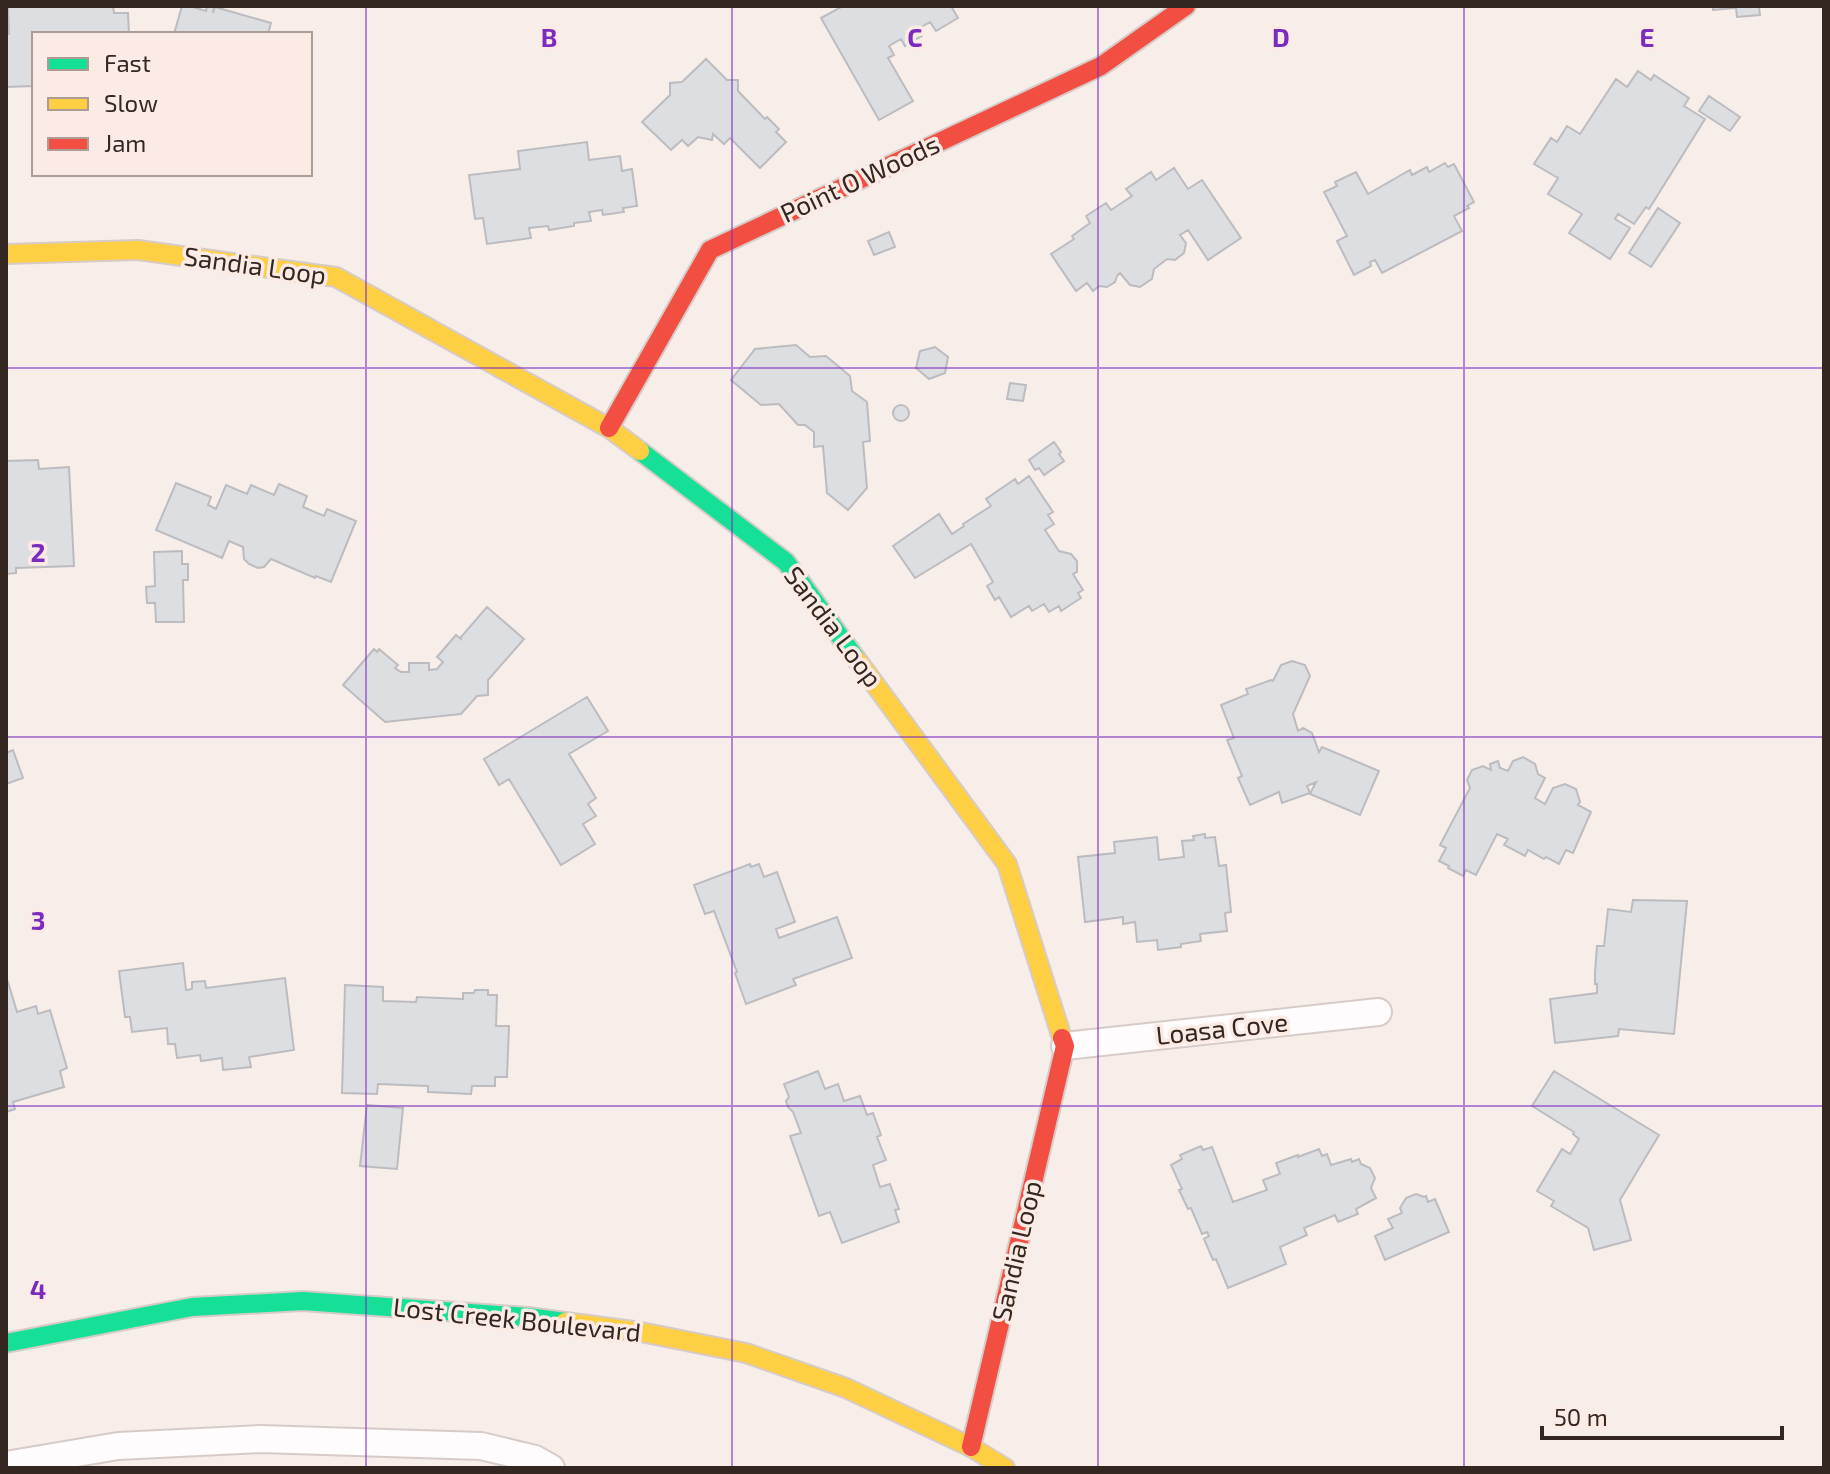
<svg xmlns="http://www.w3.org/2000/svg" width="1830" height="1474" font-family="'Exo 2',sans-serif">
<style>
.building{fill:#dddee1;stroke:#bcbcc0;stroke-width:2}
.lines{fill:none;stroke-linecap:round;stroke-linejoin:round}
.street-casing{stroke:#d7cbc7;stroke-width:30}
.fast-casing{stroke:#d7cbc7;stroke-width:22}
.slow-casing{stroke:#d7cbc7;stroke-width:22}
.jam-casing{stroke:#d7cbc7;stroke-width:22}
.street{stroke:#fefcfc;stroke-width:26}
.fast{stroke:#16e098;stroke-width:18}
.slow{stroke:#ffcf43;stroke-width:18}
.jam{stroke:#f24e42;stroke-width:18}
.grid{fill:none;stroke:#7b2cbf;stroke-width:2;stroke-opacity:0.55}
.labels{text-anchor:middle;stroke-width:7;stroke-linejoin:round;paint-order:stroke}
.street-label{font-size:26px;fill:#342620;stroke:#fcebe5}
.grid-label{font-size:26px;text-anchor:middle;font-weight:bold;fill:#7b2cbf;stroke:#fcebe5;stroke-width:7;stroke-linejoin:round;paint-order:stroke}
</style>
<rect width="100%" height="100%" fill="#f7eeea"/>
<path class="building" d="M8,6H113L114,13H128L129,34H34V86L6,87V34H9Z
M182,6H189L206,11L207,6H214L213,13L215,7L271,23L268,34H174Z
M843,6H951L958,18L936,31L930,22L918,29L922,36L905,46L901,39L889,46L894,55L888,58L913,101L879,120L821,18Z
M1713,6H1768L1759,7L1760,15L1737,17L1736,8L1713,10Z
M706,59L727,80H738V91L765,119L767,117L779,129L776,132L786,142L760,168L730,138L724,144L713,134L712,140L698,137L688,146L682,140L671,150L642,122L670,95V83L682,82Z
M1638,71L1651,80L1654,75L1689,98L1684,106L1705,119L1649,209L1646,207L1634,224L1618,214L1615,219L1630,228L1610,259L1569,233L1582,214L1548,194L1558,178L1534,164L1551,138L1557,142L1567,126L1580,134L1616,79L1627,87Z
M1709,96L1740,117L1730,131L1699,111Z
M587,142L589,160L620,156L622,171L632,169L637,206L623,208L624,212L603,215L602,210L589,212L591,221L574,223V226L549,230L548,226L529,228L531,238L487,244L483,218L475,219L469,175L520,169L518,151Z
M1445,163L1448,167L1454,164L1474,202L1467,206L1469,208L1454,216L1462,231L1382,273L1375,260L1370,262L1371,266L1354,275L1337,241L1347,236L1324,192L1337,186L1335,182L1356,172L1368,194L1410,170L1412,175L1427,167L1429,172Z
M1174,168L1188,189L1202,180L1241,238L1208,260L1188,230L1180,235L1186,243L1184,253L1175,260L1167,259L1154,269L1152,279L1140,287L1130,285L1120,273L1117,276L1115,282L1107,287L1099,286L1093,291L1087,283L1076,291L1051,254L1074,239L1072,236L1090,223L1086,216L1106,203L1111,210L1132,196L1126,189L1151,172L1156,180Z
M1658,208L1680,223L1651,267L1629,253Z
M889,232L895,247L874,255L868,241Z
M796,345L810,357L826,356L850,376L852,391L867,402L870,441L863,442L867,488L848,510L827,493L823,446L814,447V432L805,425H798L779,404L761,405L731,380L755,349Z
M935,347L948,357L945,373L929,379L916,368L920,351Z
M1010,383L1026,385L1023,401L1007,399Z
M893 413a8 8 0 1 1 16 0a8 8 0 1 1-16 0Z
M1054,442L1061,452L1059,454L1064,461L1044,475L1039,468L1035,470L1029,460Z
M38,460L39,469L69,467L74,566L16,568V573L6,574V461Z
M1029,476L1053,512L1048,515L1054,524L1045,530L1059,551L1071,554L1077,561V572L1073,574L1083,590L1078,593L1081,598L1061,611L1059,606L1049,612L1044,604L1032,611L1029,606L1011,617L999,597L995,600L987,586L993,582L971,544L915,578L893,546L939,514L952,534L964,526L963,524L991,506L986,499L1015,479L1018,484Z
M176,483L211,497L208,505L216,509L226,485L247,494L251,485L274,495L279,484L307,496L303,507L324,516L327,509L356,521L331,582L316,576L315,578L271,559L264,567L258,568L249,564L244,559L243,547L229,541L222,558L156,530Z
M182,551V564H188V580H183L184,622H156L155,603H147L146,587L155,586L154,552Z
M487,607L524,639L488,680V695L477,696L461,714L385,722L343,685L374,649L377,652L379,649L398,665L395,668L401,672H409V663H429V670L437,669L443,662L437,657L456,635L461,639V637Z
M1292,661L1305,665L1310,676L1293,714L1298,731L1303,728L1312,733L1319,752L1322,747L1379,771L1360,815L1310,794L1316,782L1307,786L1310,793L1282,803L1279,792L1250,805L1238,778L1242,776L1227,740L1234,738L1221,705L1248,694L1246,689L1271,680L1273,681L1281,665Z
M587,697L608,731L569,754L596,798L588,804L596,816L583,824L595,844L561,865L509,779L499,785L484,759Z
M13,750L23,778L6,784V753Z
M1523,757L1535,764L1538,774L1545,778L1535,798L1545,804L1553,788L1565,784L1576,789L1580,802L1578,805L1591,812L1573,853L1566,850L1559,864L1546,857L1544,859L1528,850L1525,856L1504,845L1508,839L1497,834L1476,875L1466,870L1463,876L1448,868L1449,866L1439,861L1446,848L1440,845L1470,788L1467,780L1472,770L1483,766L1491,770L1490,764L1498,761L1500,768L1508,771L1513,761Z
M1205,834V838L1215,837L1219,866L1226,865L1231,912L1225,913L1227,931L1200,934L1201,941L1181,944V947L1158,950L1157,940L1137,942L1135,922L1123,924V917L1085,922L1078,857L1115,853L1114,842L1157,837L1159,860L1184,857L1182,841L1194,840L1193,836Z
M750,864L751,867L759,864L764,877L777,872L795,922L776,929L779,938L837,917L852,958L793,979L796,985L746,1004L735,973L737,972L714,911L705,914L694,885Z
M1633,900L1687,901L1674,1034L1619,1029L1618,1036L1555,1043L1550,999L1597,993V984H1595V972L1597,946H1604L1608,909L1631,912Z
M183,963L186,990L192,989V982L205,981L206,988L285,978L294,1050L249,1057L251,1067L223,1070L222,1058L201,1061L200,1055L177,1058L175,1044H168L167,1028L132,1032L130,1017H125L119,971Z
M8,982L17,1012L36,1006L38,1014L50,1010L67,1068L60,1071L64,1087L13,1102L15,1109L6,1112V983Z
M345,985L383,987V1001L416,1002L417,997L463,999V993H474L475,990H488V995H497L496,1026H509L507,1077H495V1086H472L471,1094L428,1092V1086L378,1084L377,1094L342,1093Z
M818,1071L825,1089L838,1084L844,1101L860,1096L867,1115L873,1113L881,1135L877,1137L886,1160L873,1165L880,1187L890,1184L899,1209L895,1210L899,1222L842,1243L830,1212L819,1216L790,1136L801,1133L793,1112L788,1107L786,1101L789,1097L784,1084Z
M1554,1071L1659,1135L1620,1200L1631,1240L1594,1250L1588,1228L1551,1206L1554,1201L1537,1191L1562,1149L1570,1154L1579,1139L1573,1134L1574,1132L1532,1106Z
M367,1105L403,1108L397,1169L360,1166Z
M1201,1146L1203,1150L1212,1147L1233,1202L1267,1190L1263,1180L1280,1174L1276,1163L1298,1155V1157L1319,1149L1322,1156L1327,1154L1331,1165L1351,1159L1352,1162L1359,1159L1361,1164L1370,1168L1375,1178L1371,1188L1376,1198L1356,1209L1358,1214L1338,1222L1335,1215L1304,1228L1307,1235L1280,1247L1286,1264L1228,1288L1216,1259L1213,1260L1204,1239L1209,1236L1207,1232L1202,1234L1191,1208L1188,1209L1179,1190L1182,1189L1171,1165L1182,1159L1180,1155Z
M1416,1194L1424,1197L1426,1196L1428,1202L1435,1199L1449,1232L1385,1260L1375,1236L1393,1228L1388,1219L1402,1213L1400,1208L1406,1198Z"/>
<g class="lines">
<g class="street-casing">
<path id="street" d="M1065,1046L1378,1012
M6,1465L118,1446L261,1439L481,1446L535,1459L551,1468"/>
</g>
<g class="fast-casing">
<path id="fast" d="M640,451L786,562L857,660
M6,1343L192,1307L303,1301L528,1317L565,1322"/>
</g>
<g class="slow-casing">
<path id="slow" d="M6,254L138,250L336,277L609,428L640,451
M857,660L1007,864L1062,1038
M565,1322L641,1332L746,1353L846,1388L971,1447L1005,1468"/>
</g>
<g class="jam-casing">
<path id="jam" d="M609,428L710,250L1101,66L1186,6
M971,1447L1065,1046L1062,1038"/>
</g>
<use href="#street" class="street"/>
<use href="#fast" class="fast"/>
<use href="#slow" class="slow"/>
<use href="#jam" class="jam"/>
</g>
<path class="grid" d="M366,6V1468M732,6V1468M1098,6V1468M1464,6V1468M6,368H1824M6,737H1824M6,1106H1824"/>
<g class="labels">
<g class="street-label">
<text transform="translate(860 179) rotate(-25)" y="9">Point O Woods</text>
<text transform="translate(255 266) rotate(8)" y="9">Sandia Loop</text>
<text transform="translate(833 627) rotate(53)" y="9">Sandia Loop</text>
<text transform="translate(1222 1029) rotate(-6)" y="9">Loasa Cove</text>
<text transform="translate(1017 1251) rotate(-77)" y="9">Sandia Loop</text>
<text transform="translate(517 1320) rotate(6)" y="9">Lost Creek Boulevard</text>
</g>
</g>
<g class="grid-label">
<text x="549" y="47">B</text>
<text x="915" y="47">C</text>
<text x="1281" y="47">D</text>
<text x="1647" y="47">E</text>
<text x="38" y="562">2</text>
<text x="38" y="930">3</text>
<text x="38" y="1299">4</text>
</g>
<rect width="1830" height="1474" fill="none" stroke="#342620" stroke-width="16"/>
<rect x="32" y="32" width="280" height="144" fill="#fcebe5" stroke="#ac9c96" stroke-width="2"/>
<rect x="48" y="58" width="40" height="12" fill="#16e098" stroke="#ac9c96" stroke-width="2"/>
<text x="104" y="72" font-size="24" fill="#342620">Fast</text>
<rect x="48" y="98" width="40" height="12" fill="#ffcf43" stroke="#ac9c96" stroke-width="2"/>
<text x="104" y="112" font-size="24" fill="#342620">Slow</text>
<rect x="48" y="138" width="40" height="12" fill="#f24e42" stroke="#ac9c96" stroke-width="2"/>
<text x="104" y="152" font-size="24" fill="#342620">Jam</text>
<path d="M1542 1426v12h240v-12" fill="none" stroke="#342620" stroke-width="4"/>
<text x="1554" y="1426" font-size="24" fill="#342620" stroke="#fcebe5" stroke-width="6" paint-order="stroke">50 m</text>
</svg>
